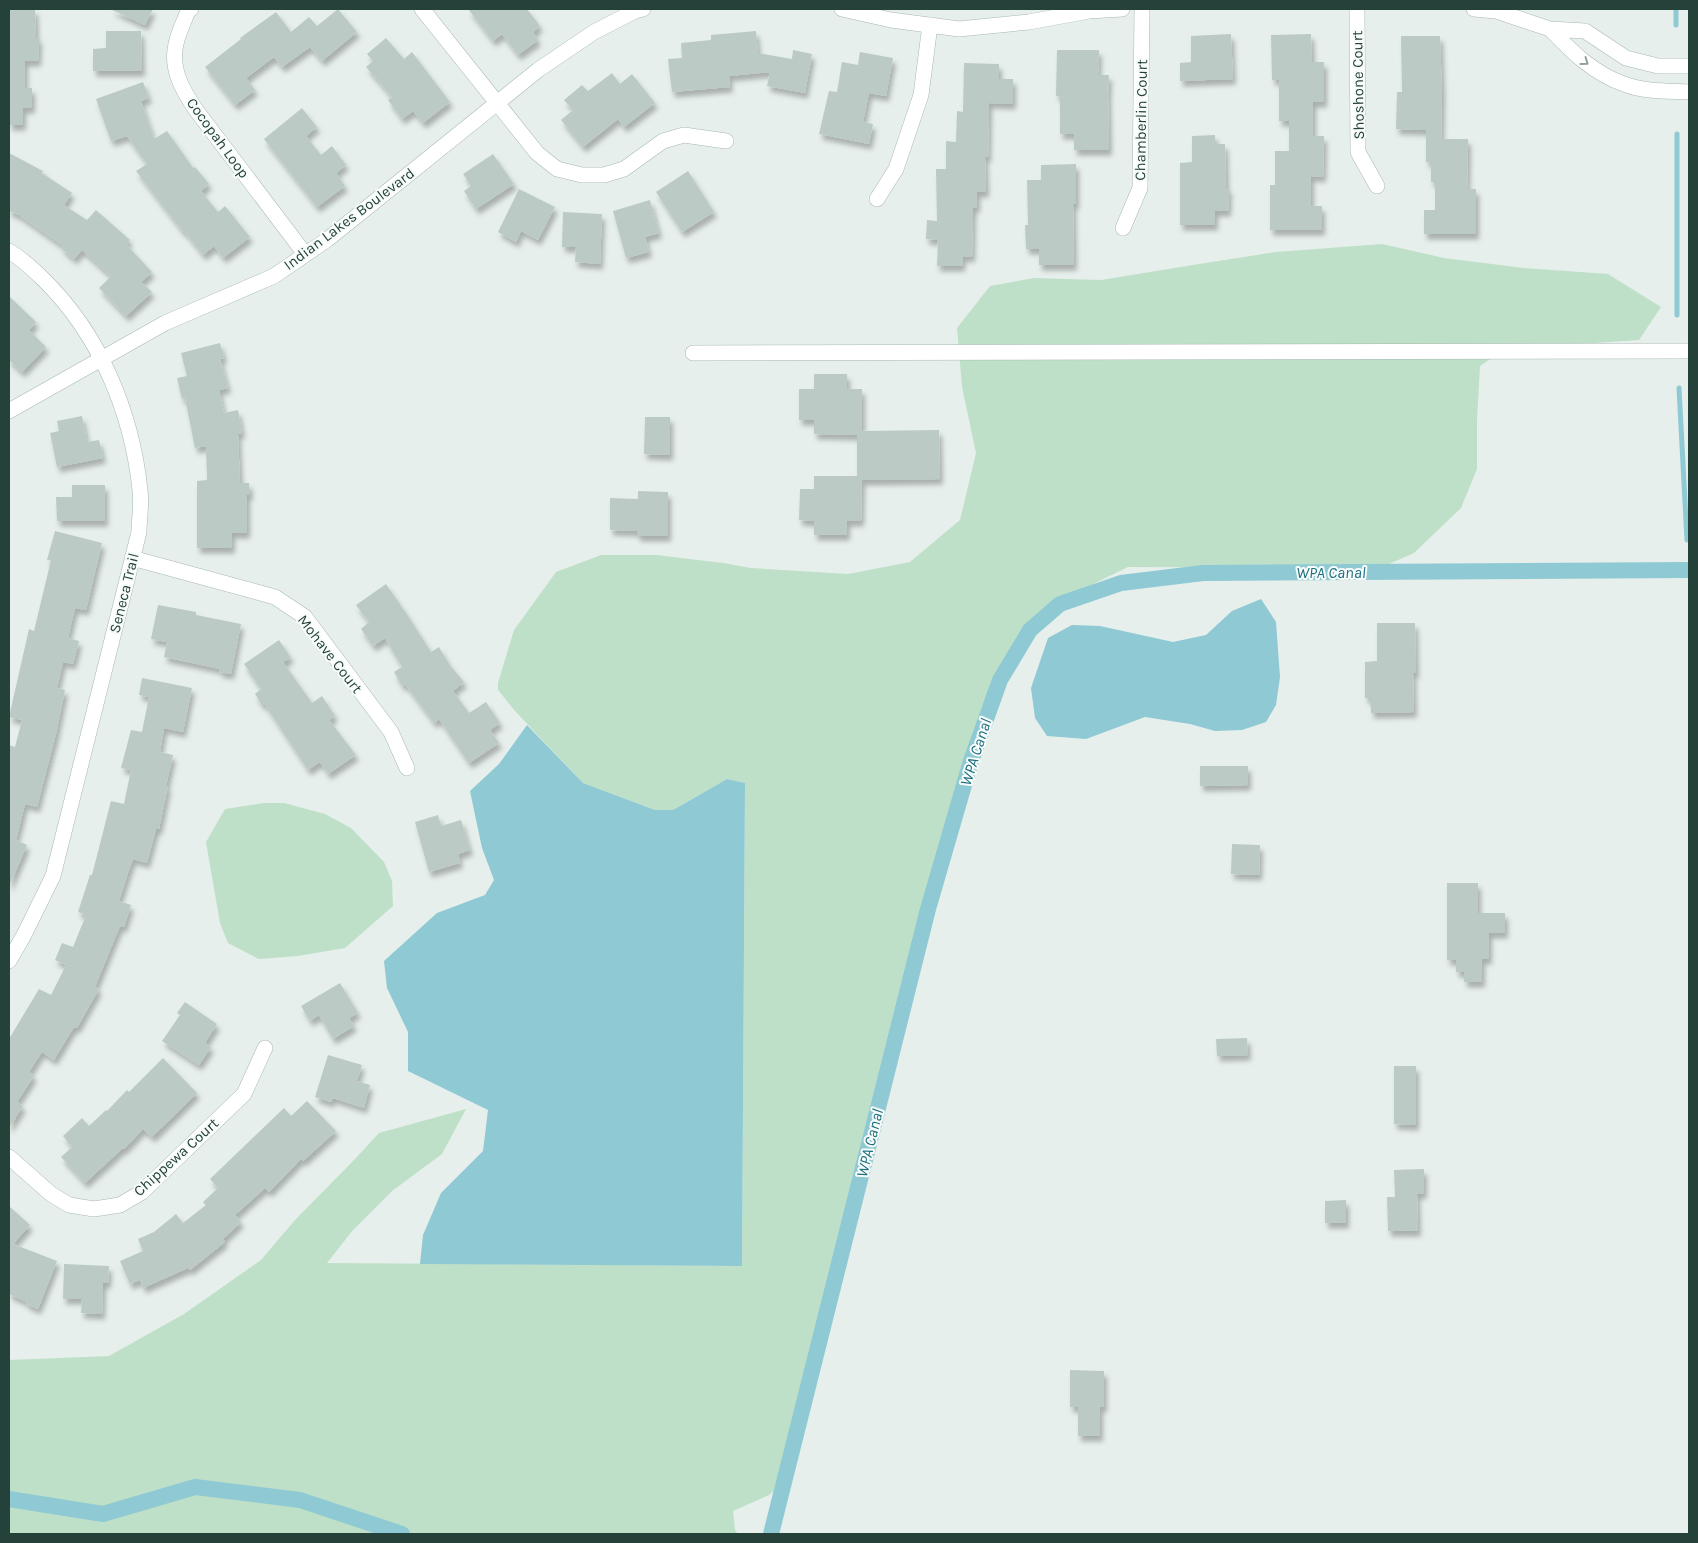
<svg xmlns="http://www.w3.org/2000/svg" width="1698" height="1543" font-family="Karla,sans-serif">
<style>
.green{fill:#bfe0c8}
.water{fill:#8ec9d4}
.lines{fill:none;stroke-linecap:round;stroke-linejoin:round}
.stream{stroke:#8ec9d4;stroke-width:5}
.canal{stroke:#8ec9d4;stroke-width:16}
.building{fill:#bbcac4;filter:url(#shadow)}
.minor-casing{stroke:#a8b8b2;stroke-width:16}
.minor{stroke:#fff;stroke-width:15}
.oneway{stroke:#92a09c}
.labels{text-anchor:middle;stroke-width:4;stroke-linejoin:round;paint-order:stroke}
.street-label{font-size:15px;fill:#24423a;stroke:#f7fbf9}
.water-label{font-size:16px;font-style:italic;fill:#1c6f80;stroke:#f7fbf9}
</style>
<defs>
<filter id="shadow"><feDropShadow dx="3" dy="5.5" stdDeviation="2.5" flood-color="#0004"/></filter>
</defs>
<rect width="100%" height="100%" fill="#e6efeb"/>
<path class="green" d="M1382,244L1444,258L1524,268L1608,274L1661,307L1639,340L1505,349L1480,366L1477,419V469L1461,508L1414,553L1380,568L1128,567L1042,609L982,706L905,983L786,1480L769,1495L733,1511L735,1530L738,1534H9V1360L109,1356L184,1314L261,1260L295,1220L355,1159L379,1133L466,1109L442,1154L392,1191L353,1230L327,1263L742,1266L745,783L727,779L673,810H655L583,783L515,711L498,690V683L514,630L556,572L601,555H656L723,563L751,568L848,574L910,562L960,520L976,453L962,387L957,328L990,286L1034,278L1101,280L1199,264L1276,252Z
M264,803H284L325,814L351,828L384,862L392,881L393,906L345,948L298,956L259,959L228,943L220,923L206,842L225,809Z"/>
<path class="water" d="M1261,599L1276,622L1280,677L1276,705L1266,722L1242,730L1215,731L1190,724L1145,717L1086,739L1047,736L1035,718L1031,688L1048,638L1072,625L1100,626L1173,642L1206,635L1232,611Z
M527,725L583,783L655,810H673L727,779L745,783L742,1266L420,1264L423,1235L441,1193L483,1151L488,1110L408,1071V1032L387,988L384,961L437,913L485,895L494,880L482,848L470,791L499,764Z"/>
<g class="lines">
<path class="stream" d="M1676,25V9
M1677,134V315
M1679,388L1687,540"/>
<path class="canal" d="M9,1499L103,1514L195,1487L300,1500L402,1534
M771,1534L928,909L971,761L1000,680L1030,630L1060,604L1121,583L1203,573L1689,570"/>
</g>
<path class="building" d="M9,9H35L36,38H39L38,61H25V88H32V108H23V125H9Z
M110,9H153L145,25Z
M338,9L357,32L322,61L310,47L282,67L274,57L246,78L255,90L235,105L205,67L241,39L240,38L276,12L291,32L309,17L317,26Z
M468,9H527L540,26L533,32L538,40L518,55L502,34L493,41Z
M106,31H141L142,71H93V49L106,48Z
M756,31L758,53L792,59L793,50L812,54L805,93L767,86L770,72L729,76L730,87L672,92L668,59L682,58L681,43L711,40V35Z
M1231,34L1233,79L1180,81V63L1191,62V36Z
M1311,34L1312,62H1324V102H1313V136H1324L1323,177L1311,176V206H1322V230H1270V185H1275V151H1289V121H1279V80H1272L1271,35Z
M1401,36H1440L1442,93L1441,139H1468L1467,189H1476V234H1424V210H1435V182H1431V162H1426V130L1396,129L1397,92H1402Z
M386,38L404,59L412,52L450,102L423,123L413,111L402,119L388,100L392,97L366,67L373,61L367,54Z
M1057,50H1099L1098,75H1109L1108,96L1109,150H1074V134H1060V96H1056Z
M860,52L893,58L886,96L869,93L863,122L873,124L869,144L819,134L829,91L837,92L842,62L858,65Z
M964,63L999,64V79H1013V104L989,103L988,157H985L986,192H977V207L973,208L972,257L963,256L962,266H937L938,240L926,239L927,220L937,221L936,169H946V141L956,142L957,111L963,112Z
M612,73L620,84L632,74L655,103L624,127L618,119L583,147L561,120L573,110L564,100L582,85L588,91Z
M143,82L149,98L141,101L154,139L167,131L193,168L195,167L209,184L201,191L218,212L225,206L250,237L223,258L214,246L203,255L184,231L183,232L136,171L147,164L127,136L111,141L96,99Z
M302,108L317,127L306,136L321,155L332,146L346,165L336,173L345,186L317,207L264,139Z
M1215,135V144H1225L1226,188H1229L1228,211H1215V225H1180V163L1192,162V136Z
M9,153L43,171L42,173L72,193L64,205L87,220L96,210L130,240L126,244L152,272L141,282L152,292L126,316L99,288L111,276L82,250L74,259L61,248L63,246L19,215L9,211Z
M493,154L514,184L476,209L464,191L471,186L463,174Z
M1076,164V204H1073L1074,265H1039V249H1026L1025,225H1028L1027,180H1041V165Z
M688,171L714,212L682,232L656,192Z
M519,189L555,207L538,240L521,231L516,242L498,232Z
M650,200L659,233L645,237L649,252L626,258L613,211Z
M563,212L602,214L600,264L575,262L576,247H562Z
M9,296L36,322L29,330L46,347L22,372L9,360Z
M220,343L224,358L220,359L228,388L219,390L224,413L238,410L242,433L238,434L240,483H249L250,495H247V533H232V548H197V481L207,480L206,446L195,448L185,398L182,399L177,378L187,376L181,353Z
M814,374H847V389H862V431L939,430L940,479L862,480L861,521H847V535H814V521L799,520L800,489H814V476H857V435L814,434V420H799V389H814Z
M82,416L87,442L99,440L103,458L57,467L50,433L59,431L57,421Z
M645,417H670V455L644,454Z
M72,485H105V521H57L56,497H72Z
M638,491L668,492V536H637V531L610,530V498L638,499Z
M55,531L102,543L86,610L75,608L68,638L79,641L73,664L63,662L57,688L65,690L56,734L37,807L25,804L16,840L27,845L9,887V745L15,747L22,720L9,717L29,629L34,631L51,560H47Z
M386,584L408,616L431,652L439,647L449,664L464,682L453,691L469,713L486,702L500,723L490,730L499,743L469,763L439,719L434,723L405,684L402,686L394,672L402,667L385,638L373,646L361,629L369,622L356,605Z
M158,605L196,612V615L241,624L231,674L219,672L220,669L164,657L167,642L151,639Z
M1377,623H1415L1416,673H1413L1414,712L1371,713L1370,698H1365V662L1377,661Z
M279,640L291,658L283,662L312,703L322,696L335,716L329,720L356,755L328,774L320,762L308,770L264,703L262,705L255,694L261,689L244,664Z
M142,678L192,688L183,732L164,728L160,752L173,755L166,786H168L159,829H156L147,863L133,859L128,873L119,901L131,905L124,927L120,926L95,987L99,989L77,1028L74,1027L54,1060L42,1052L29,1072L34,1076L17,1102L23,1106L9,1128V1039L39,989L51,995L66,965L55,960L62,943L73,947L86,915L78,912L90,875H92L111,801L124,804L131,770L121,768L131,730L142,732L149,697L139,695Z
M1200,766H1248V785L1200,786Z
M438,815L441,826L461,820L470,850L458,854L460,863L429,872L415,822Z
M1232,844L1260,845L1259,875L1231,874Z
M1447,883H1478V913H1505V933H1489V959H1482V982H1464V972H1456V960H1447Z
M340,983L358,1013L349,1018L354,1026L333,1039L319,1015L310,1021L301,1006Z
M185,1002L217,1024L205,1043L211,1047L199,1065L162,1041L180,1015L177,1013Z
M1247,1038L1248,1055L1217,1056L1216,1039Z
M328,1055L362,1065L357,1081L370,1085L364,1108L333,1098L331,1102L315,1097Z
M163,1058L197,1093L152,1137L143,1129L124,1149L123,1148L85,1183L61,1157L72,1147L63,1136L82,1118L89,1126L106,1110L107,1111L127,1090L129,1092Z
M1394,1066H1416V1125L1394,1124Z
M307,1101L336,1131L303,1161L301,1159L269,1192L265,1188L235,1215L241,1222L223,1239L225,1242L190,1270L188,1268L143,1288L140,1280L130,1284L120,1261L143,1251L138,1239L154,1232L176,1214L183,1223L206,1205L203,1202L218,1188L210,1179L284,1108L291,1116Z
M1424,1169V1193L1417,1194L1418,1231H1388L1387,1197H1395L1394,1170Z
M1346,1200V1223H1325V1201Z
M9,1206L30,1225L13,1244L57,1261L38,1309L26,1304L27,1302L9,1294Z
M64,1264L109,1266L108,1283H103L102,1314L81,1313L82,1299H63Z
M1070,1370L1104,1371V1407H1100V1436H1078V1407H1070Z"/>
<g class="lines">
<g class="minor-casing">
<path id="minor" d="M191,9L188,11C184,22 178,33 176,44C170,69 183,91 196,110L305,254
M422,9L537,153L557,169L582,175H604L624,169L663,141L684,135L726,141
M842,9L891,20L959,29L1029,22L1089,11L1122,9
M1357,9L1358,152L1377,186
M1474,9L1496,11L1550,29L1585,31L1626,58L1658,66H1689
M1550,29C1571,51 1594,74 1624,84C1644,92 1668,91 1689,92
M877,199L896,169L921,95L930,25
M1123,228L1140,188L1142,9
M9,251C22,259 33,269 44,280C100,335 132,413 140,490C142,504 139,519 139,532L53,876L24,935L9,961
M693,353L1689,351
M9,411L165,323L274,276L328,239L538,70L594,32L635,11L643,9
M132,558L275,597L305,617L391,732L407,768
M9,1157L51,1194L69,1205L94,1209L120,1205L142,1192L244,1094L265,1048"/>
</g>
<use href="#minor" class="minor"/>
</g>
<defs><path id="oneway-chevron" d="M-2-3.5L2.5 0L-2 3.5" fill="none" stroke-width="1.6" stroke-linecap="round" stroke-linejoin="round" transform="scale(1.25)"/></defs>
<use class="oneway" href="#oneway-chevron" transform="translate(1585 62) rotate(36)"/>
<g class="labels">
<g class="street-label">
<text transform="translate(1358 85) rotate(-91)" y="5">Shoshone Court</text>
<text transform="translate(1141 120) rotate(-89)" y="5">Chamberlin Court</text>
<text transform="translate(218 138) rotate(54)" y="5">Cocopah Loop</text>
<text transform="translate(349 219) rotate(-37)" y="5">Indian Lakes Boulevard</text>
<text transform="translate(124 593) rotate(-76)" y="5">Seneca Trail</text>
<text transform="translate(330 654) rotate(52)" y="5">Mohave Court</text>
<text transform="translate(176 1157) rotate(-42)" y="5">Chippewa Court</text>
</g>
<g class="water-label">
<text x="1331" y="578">WPA Canal</text>
<text transform="translate(975 752) rotate(-72)" y="6">WPA Canal</text>
<text transform="translate(869 1143) rotate(-76)" y="6">WPA Canal</text>
</g>
</g>
<rect width="1698" height="1543" fill="none" stroke="#24423a" stroke-width="20"/>
</svg>
